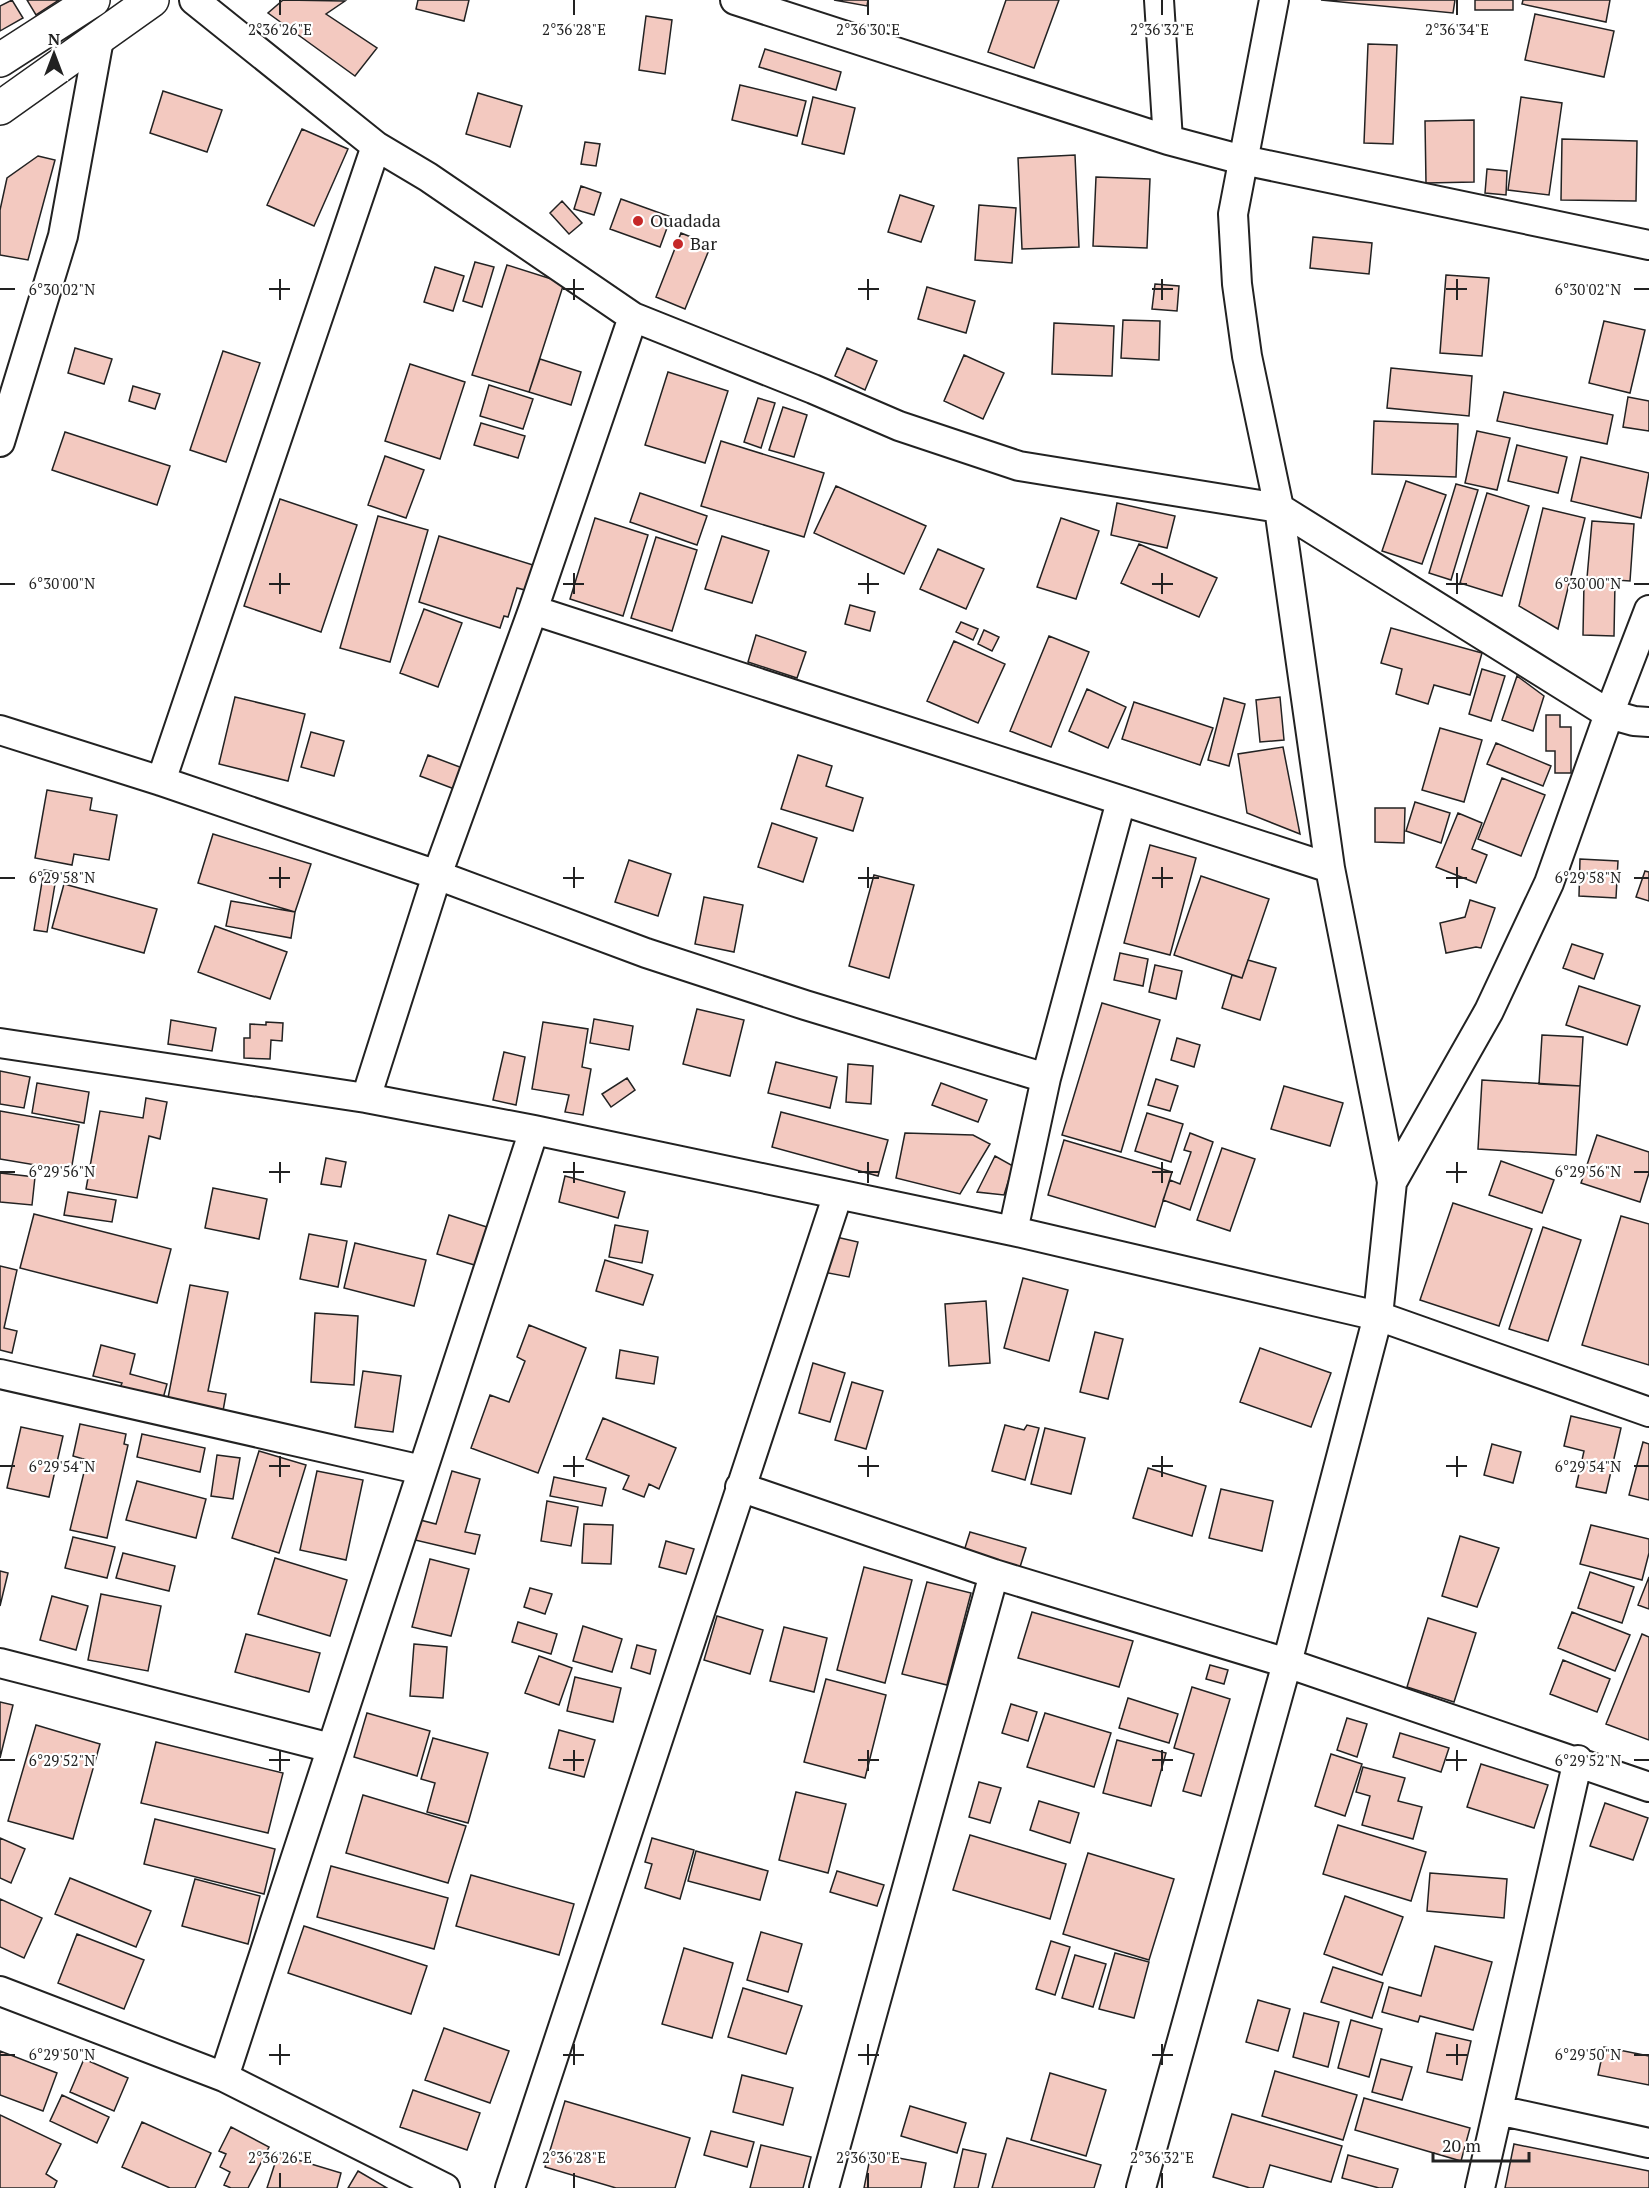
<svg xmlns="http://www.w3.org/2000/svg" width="1649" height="2188" font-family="'PT Serif',serif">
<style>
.building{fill:#f3c9c0;stroke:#222;stroke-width:1.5}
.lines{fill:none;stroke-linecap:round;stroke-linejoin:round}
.minor-casing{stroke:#222;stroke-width:32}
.tertiary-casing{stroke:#222;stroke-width:36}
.minor{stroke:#fff;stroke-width:28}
.tertiary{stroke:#fff;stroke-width:33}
.ticks{fill:none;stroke:#222;stroke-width:2}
.poi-dot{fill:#c62828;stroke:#fff;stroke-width:2}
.labels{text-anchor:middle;stroke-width:4.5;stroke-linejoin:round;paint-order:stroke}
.poi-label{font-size:18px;fill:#222;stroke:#fff;text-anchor:start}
.ticks-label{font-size:15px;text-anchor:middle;fill:#222;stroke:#fff;stroke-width:4.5;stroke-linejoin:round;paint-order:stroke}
</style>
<rect width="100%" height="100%" fill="#fff"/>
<path class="building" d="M12,0L23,18L0,31V6Z
M27,0H59L36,15Z
M283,0L345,1L326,14L377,48L355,76L268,13Z
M418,0H469L464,21L416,9Z
M834,0H868L867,6Z
M1006,0H1059L1034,68L988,52Z
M1321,0H1455L1453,13Z
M1475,0H1513V10H1475Z
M1523,0H1610L1606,22L1522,4Z
M1535,14L1614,31L1604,77L1525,60Z
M646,16L672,20L665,74L639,70Z
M1368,44L1397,45L1393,144L1364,143Z
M765,49L841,72L836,90L759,67Z
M740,85L806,101L797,136L732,120Z
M163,91L222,110L207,152L150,133Z
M478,93L522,106L510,147L466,134Z
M813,97L855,108L844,154L802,144Z
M1521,97L1562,103L1549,195L1508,190Z
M1474,120V182L1426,183L1425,121Z
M302,129L348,149L314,226L267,205Z
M1562,139L1637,141L1636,201L1561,200Z
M585,142L600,144L596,166L581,164Z
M1075,155L1079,247L1022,249L1018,158Z
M38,156L55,160L28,260L0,255V210L7,178Z
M1487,169L1507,171L1506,195L1485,193Z
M1096,177L1150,179L1147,248L1093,246Z
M581,186L601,193L594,215L574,209Z
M900,195L934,206L921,242L888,232Z
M621,199L671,217L660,247L610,229Z
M562,201L582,223L569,234L550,213Z
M979,205L1016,208L1012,263L975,260Z
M681,233L711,245L685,309L656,297Z
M1313,237L1372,243L1369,274L1310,268Z
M475,262L494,267L482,307L463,301Z
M507,265L564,283L529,392L472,375Z
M435,267L464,276L453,311L424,302Z
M1446,275L1489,278L1482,356L1440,353Z
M1155,284L1179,286L1177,311L1152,309Z
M927,287L975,301L966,333L918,319Z
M1123,320L1160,321L1159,360L1121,358Z
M1604,321L1645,330L1630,393L1589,383Z
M1054,323L1114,326L1112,376L1052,374Z
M75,348L112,359L104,384L68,373Z
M847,348L877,361L865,390L835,376Z
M223,351L260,363L226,462L190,450Z
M964,355L1004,373L983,419L944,401Z
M540,359L581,372L571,405L529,392Z
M410,364L465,382L440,459L385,441Z
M1391,368L1472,376L1469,416L1387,408Z
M668,372L728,391L705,463L645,445Z
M489,385L533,399L523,429L480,416Z
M133,386L160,394L155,409L129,401Z
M1504,392L1613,415L1607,444L1497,421Z
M1628,397L1649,401V431L1623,427Z
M758,398L775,403L761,448L744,442Z
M783,407L807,415L794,457L769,450Z
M1374,421L1458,424L1456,477L1372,474Z
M481,423L525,436L518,458L474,445Z
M1477,431L1510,438L1497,490L1465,483Z
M65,432L170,466L157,505L52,470Z
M721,441L824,473L804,537L701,506Z
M1517,445L1567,457L1558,493L1508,481Z
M385,456L424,470L406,518L368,505Z
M1581,457L1649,473L1641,518L1571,501Z
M1406,481L1446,495L1422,564L1382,551Z
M1456,484L1478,490L1451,580L1429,573Z
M836,486L926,526L904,574L814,533Z
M640,493L707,516L697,545L630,522Z
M1487,493L1529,506L1502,596L1460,583Z
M280,499L357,525L321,632L244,606Z
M1117,503L1175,516L1167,548L1111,535Z
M1543,508L1585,518L1558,629L1519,606Z
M378,516L428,530L390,662L340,648Z
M595,518L648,535L623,616L570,599Z
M1061,518L1099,531L1076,599L1037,587Z
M1592,521L1634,524L1630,581L1587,578Z
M439,536L533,565L525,590L517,588L508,617L504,616L500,628L419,602Z
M722,536L769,551L752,603L705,589Z
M656,537L697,550L672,631L631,618Z
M1139,544L1217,578L1199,617L1121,583Z
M938,549L984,569L966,609L920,589Z
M1584,582H1615L1614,636L1583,635Z
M850,605L875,612L870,631L845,624Z
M424,609L462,623L438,687L400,673Z
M961,622L978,629L973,640L956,632Z
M1391,628L1482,653L1470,695L1434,685L1428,704L1396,694L1402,669L1381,663Z
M984,630L999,637L992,651L978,644Z
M756,635L806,652L797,678L748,662Z
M1049,636L1089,652L1051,747L1010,731Z
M954,641L1005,664L978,723L927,701Z
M1482,669L1505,676L1491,721L1469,714Z
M1517,676L1544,696L1533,731L1502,720Z
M1087,689L1126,707L1108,748L1069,731Z
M235,697L305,714L288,781L219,764Z
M1280,697L1284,740L1260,742L1256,700Z
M1224,698L1245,704L1229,766L1208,760Z
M1134,702L1213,728L1200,765L1122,739Z
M1546,715H1560V727H1571V773H1555V751H1546Z
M1440,728L1482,740L1464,802L1422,790Z
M311,732L344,741L334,776L301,767Z
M1496,743L1551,766L1543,786L1487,764Z
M1283,747L1300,834L1247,813L1238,754Z
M428,755L465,769L457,790L420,776Z
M798,755L832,766L826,786L863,798L853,831L781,809Z
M1502,778L1545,795L1521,856L1478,839Z
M47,790L92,798L90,810L117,815L109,860L74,854L72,865L35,858Z
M1415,802L1450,813L1441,843L1406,831Z
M1375,808H1405L1404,843L1375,842Z
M1458,813L1482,823L1472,849L1487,855L1476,883L1436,867Z
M772,823L817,838L803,882L758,867Z
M213,834L311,864L295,912L198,883Z
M1150,845L1196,858L1170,955L1124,943Z
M1580,859L1618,861L1616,898L1579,896Z
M629,860L671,874L658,916L615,902Z
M44,870L57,872L47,932L34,930Z
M1645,871L1649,872V901L1636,897Z
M874,875L914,885L889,978L849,966Z
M1201,876L1269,899L1242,978L1174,955Z
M64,884L157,909L144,953L52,928Z
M704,897L743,905L734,952L695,944Z
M1470,900L1495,908L1481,948L1476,947L1446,953L1440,923L1465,917Z
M231,901L295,912L291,938L226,926Z
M215,926L287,952L270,999L198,972Z
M1572,944L1603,954L1594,979L1563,968Z
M1120,953L1148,959L1143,986L1114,980Z
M1248,960L1276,968L1260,1020L1222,1008L1232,975L1242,978Z
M1155,965L1182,971L1176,999L1149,992Z
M1579,986L1640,1006L1627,1045L1566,1025Z
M1102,1003L1160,1020L1121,1152L1062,1135Z
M697,1009L744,1020L730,1076L683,1064Z
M594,1019L633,1026L629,1050L590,1043Z
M171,1020L216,1028L212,1051L168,1044Z
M266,1022L283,1023L282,1041L271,1040L270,1059L244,1058V1038H250V1024L266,1025Z
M543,1022L588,1029L582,1067L591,1069L583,1115L565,1112L569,1095L532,1089Z
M1542,1035L1583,1037L1580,1086L1539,1084Z
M1177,1038L1200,1045L1194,1067L1171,1060Z
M504,1052L525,1057L516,1105L493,1100Z
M776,1062L837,1077L830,1108L768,1093Z
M848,1064L873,1066L871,1104L846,1102Z
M0,1071L30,1077L24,1108L0,1104Z
M627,1078L635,1090L611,1107L602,1094Z
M1156,1079L1178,1086L1170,1111L1148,1105Z
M1482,1080L1580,1086L1576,1155L1478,1149Z
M37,1083L89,1092L84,1123L32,1113Z
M941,1083L987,1100L978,1122L932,1105Z
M1284,1086L1343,1103L1330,1146L1271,1129Z
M146,1098L167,1102L160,1139L149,1136L137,1198L86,1189L100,1111L143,1118Z
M0,1111L79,1125L71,1171L0,1159Z
M781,1112L888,1140L878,1176L772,1147Z
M1147,1113L1183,1124L1171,1162L1135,1151Z
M905,1133L973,1135L990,1144L960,1194L896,1178Z
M1190,1133L1213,1142L1190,1210L1163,1200L1170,1180L1180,1184L1191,1152L1184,1150Z
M1597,1135L1649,1152V1173L1640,1202L1581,1183Z
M1064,1140L1172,1172L1155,1227L1048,1195Z
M1222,1148L1255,1159L1230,1231L1197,1220Z
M995,1156L1013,1166L1004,1195L977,1192Z
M326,1158L346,1162L341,1187L321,1184Z
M1501,1161L1554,1180L1542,1213L1489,1195Z
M0,1173L35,1177L32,1205L0,1202Z
M565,1176L625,1192L618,1218L559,1202Z
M213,1188L267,1199L259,1239L205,1228Z
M68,1192L116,1200L112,1222L64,1215Z
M1453,1203L1532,1229L1499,1326L1420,1300Z
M34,1214L171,1249L157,1303L20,1268Z
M449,1215L490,1228L478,1266L437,1254Z
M1621,1216L1649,1224V1365L1582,1345Z
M615,1225L648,1231L642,1263L609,1257Z
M1543,1227L1581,1240L1548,1341L1509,1329Z
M309,1234L347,1241L338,1287L300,1279Z
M832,1236L858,1242L849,1277L823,1272Z
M355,1243L426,1260L414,1306L344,1288Z
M605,1260L653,1275L643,1305L596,1291Z
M0,1266L17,1270L4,1328L17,1331L12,1353L0,1350Z
M1023,1278L1068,1290L1049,1361L1004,1348Z
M190,1285L228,1292L208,1391L226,1394L223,1411L168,1398Z
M986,1301L990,1363L949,1366L945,1304Z
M315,1313L358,1316L354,1385L311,1382Z
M529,1325L586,1348L538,1473L471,1448L490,1395L509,1402L525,1361L517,1357Z
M1095,1332L1123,1339L1108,1399L1080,1392Z
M101,1345L135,1354L130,1374L167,1384L162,1402L119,1390L122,1383L93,1376Z
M1260,1348L1331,1373L1311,1427L1240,1402Z
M620,1350L658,1357L654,1384L616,1378Z
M813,1363L845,1373L830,1422L799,1413Z
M363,1371L401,1376L393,1432L355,1427Z
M852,1382L883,1391L866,1449L835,1440Z
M1571,1416L1621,1428L1606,1493L1576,1487L1584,1451L1564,1446Z
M603,1418L676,1448L659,1489L649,1484L644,1497L623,1489L629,1476L586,1459Z
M80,1424L126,1434L124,1444L128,1445L107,1538L70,1530L87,1460L73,1456Z
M1005,1425L1024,1430L1027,1425L1039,1428L1025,1480L992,1471Z
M21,1427L63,1436L49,1497L7,1488Z
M1045,1428L1085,1438L1071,1494L1031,1484Z
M142,1434L205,1448L200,1472L137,1457Z
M1643,1442L1649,1444V1500L1629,1495Z
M1492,1444L1521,1452L1513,1483L1484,1475Z
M259,1451L306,1465L279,1553L232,1538Z
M217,1455L240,1458L233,1499L211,1496Z
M1148,1468L1206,1486L1192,1536L1133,1518Z
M317,1471L363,1480L346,1560L300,1550Z
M452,1471L480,1479L465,1532L480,1535L475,1554L415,1540L420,1520L436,1524Z
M554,1477L606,1488L602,1506L550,1496Z
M137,1481L206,1499L196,1538L126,1520Z
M1221,1489L1273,1501L1262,1551L1209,1538Z
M547,1501L578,1507L571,1546L541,1541Z
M584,1524L613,1525L611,1564L582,1563Z
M1591,1525L1649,1539V1553L1642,1580L1580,1564Z
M970,1532L1026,1548L1020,1567L964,1551Z
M1460,1536L1499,1548L1477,1607L1442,1596Z
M73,1537L115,1547L107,1578L65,1568Z
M666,1541L694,1549L686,1574L659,1567Z
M123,1553L175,1566L169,1591L116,1578Z
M275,1558L347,1580L330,1636L258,1614Z
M430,1559L469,1569L451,1636L412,1627Z
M864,1567L912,1580L885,1683L837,1670Z
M0,1571L8,1573L0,1606Z
M1590,1572L1634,1587L1622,1623L1578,1608Z
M1649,1577V1609L1638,1605Z
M927,1582L971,1593L947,1685L902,1674Z
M530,1588L552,1594L545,1614L524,1607Z
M101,1594L161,1606L148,1671L88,1660Z
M52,1596L88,1606L76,1650L40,1640Z
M1032,1612L1133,1641L1119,1687L1018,1658Z
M1572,1612L1630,1635L1615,1671L1558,1648Z
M717,1616L763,1630L750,1674L704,1660Z
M1428,1618L1476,1633L1454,1702L1407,1687Z
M518,1622L557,1634L551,1654L512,1642Z
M583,1626L622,1639L612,1672L573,1661Z
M784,1627L827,1638L814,1692L770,1681Z
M246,1634L320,1653L309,1692L235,1672Z
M1642,1634L1649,1637V1740L1606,1724Z
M414,1644L447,1647L443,1698L410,1696Z
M637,1645L656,1650L650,1674L631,1668Z
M539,1656L572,1668L559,1705L525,1693Z
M1563,1660L1610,1679L1597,1712L1550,1694Z
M1210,1665L1228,1670L1224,1684L1206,1679Z
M575,1677L621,1688L613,1722L567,1711Z
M826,1679L886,1695L865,1778L804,1762Z
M1192,1687L1230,1699L1201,1796L1183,1791L1194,1754L1174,1748Z
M1128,1698L1178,1714L1169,1743L1119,1728Z
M0,1702L13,1705L0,1758Z
M1011,1704L1037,1712L1028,1741L1002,1733Z
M367,1713L430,1731L417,1776L354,1757Z
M1045,1713L1111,1733L1094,1787L1027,1767Z
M1347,1718L1367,1724L1357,1757L1337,1750Z
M36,1725L100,1744L73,1839L8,1821Z
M559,1730L595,1740L584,1777L549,1768Z
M1400,1733L1449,1748L1441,1772L1393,1757Z
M433,1738L488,1753L468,1823L427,1812L435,1783L421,1779Z
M1117,1740L1166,1753L1151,1806L1103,1793Z
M156,1742L283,1773L268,1833L141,1803Z
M1331,1754L1362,1764L1345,1816L1315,1806Z
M1481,1764L1548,1785L1534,1828L1467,1807Z
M1363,1767L1405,1778L1398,1801L1422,1807L1413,1839L1362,1825L1370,1796L1356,1792Z
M979,1782L1001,1788L990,1823L969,1817Z
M796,1792L846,1804L828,1873L779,1860Z
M363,1795L466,1826L448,1883L346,1853Z
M1039,1801L1079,1813L1070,1843L1030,1830Z
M1605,1803L1648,1818L1633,1860L1590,1846Z
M155,1819L275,1849L264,1894L144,1864Z
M1338,1825L1426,1852L1411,1901L1323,1874Z
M970,1835L1066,1864L1050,1919L953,1890Z
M0,1838L25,1849L11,1883L0,1878Z
M652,1838L694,1850L680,1899L645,1888L652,1864L645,1862Z
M696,1851L768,1871L760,1900L688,1881Z
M1088,1853L1174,1879L1149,1960L1063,1934Z
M331,1866L448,1898L434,1949L317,1917Z
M837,1871L884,1885L877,1906L830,1892Z
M1430,1873L1507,1879L1504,1918L1427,1911Z
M471,1875L574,1904L559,1955L456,1926Z
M70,1878L151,1911L136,1947L55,1914Z
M195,1879L260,1896L248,1944L182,1926Z
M1345,1896L1403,1917L1382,1975L1324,1954Z
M0,1899L42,1918L24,1958L0,1947Z
M304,1926L427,1966L411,2014L288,1973Z
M761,1932L802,1944L788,1992L747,1980Z
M77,1934L144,1960L124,2009L58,1983Z
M1051,1941L1070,1947L1055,1995L1036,1989Z
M1435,1946L1492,1962L1473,2030L1420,2016L1418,2022L1382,2012L1389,1987L1421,1996Z
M684,1948L733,1963L712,2038L662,2024Z
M1115,1953L1149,1962L1134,2018L1099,2009Z
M1075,1955L1106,1964L1093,2007L1062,1998Z
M1333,1967L1383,1983L1372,2018L1321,2002Z
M743,1988L802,2006L786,2054L728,2037Z
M1258,2000L1290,2009L1278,2051L1246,2042Z
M1304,2013L1339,2022L1328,2067L1293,2057Z
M1351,2020L1382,2029L1369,2077L1338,2068Z
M444,2028L509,2051L490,2103L425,2080Z
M1436,2033L1471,2041L1462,2080L1427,2072Z
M1604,2047L1649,2056V2085L1598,2075Z
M0,2051L57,2073L43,2111L0,2095Z
M84,2059L128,2078L114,2111L70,2092Z
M1381,2059L1412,2067L1402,2100L1372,2092Z
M1275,2071L1357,2095L1343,2140L1262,2116Z
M1050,2073L1106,2090L1086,2156L1031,2140Z
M742,2075L793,2088L783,2125L733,2112Z
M413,2090L480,2113L467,2150L400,2127Z
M62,2095L109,2117L97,2143L50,2121Z
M1364,2098L1470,2128L1461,2161L1355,2130Z
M565,2101L690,2138L675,2188H616L545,2167Z
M910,2106L966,2123L957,2153L901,2136Z
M1232,2114L1342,2146L1331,2182L1270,2165L1263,2188H1250L1213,2177Z
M0,2115L61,2144L46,2174L57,2181L54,2188H0Z
M142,2122L211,2153L195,2188H170L122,2167Z
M231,2127L269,2147L248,2188H231L224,2185L230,2172L220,2167L226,2154L219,2151Z
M711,2131L754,2142L747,2167L704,2155Z
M1007,2138L1101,2165L1094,2188H992Z
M1514,2144L1649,2171V2188H1505Z
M761,2145L811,2157L803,2188H750Z
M963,2149L986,2154L978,2188H954Z
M871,2153L926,2163L921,2188H864Z
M278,2154L341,2173L337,2188H267Z
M1348,2155L1398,2169L1392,2188H1379L1342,2178Z
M358,2171L387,2188H348Z"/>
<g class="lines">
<g class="minor-casing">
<path id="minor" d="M194,0L376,146L428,177L633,317L813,389L899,426L1019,466L1279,508L1609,714L1634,721L1649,722
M735,0L1168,140L1243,160L1649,245
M1159,0L1168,140
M1274,0L1233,214L1237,284L1247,356L1279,508L1330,868L1392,1182
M0,442L63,236L99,39
M533,610L1330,868
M0,730L161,781L437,875L646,953L805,1005L1046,1078
M161,781L376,146
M0,1043L366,1098L534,1130L1013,1231L1378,1316L1649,1412
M366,1098L437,875L533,610L633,317
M1013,1231L1046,1078L1121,801
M0,1374L422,1470
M740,1487L994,1574L1287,1663L1649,1787
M0,1663L331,1748
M0,1991L224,2077L445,2188
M224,2077L534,1130
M1498,2110L1649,2143
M510,2188L838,1194
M824,2188L994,1574
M1141,2188L1287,1663L1378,1316L1392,1182L1489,1011L1549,883L1609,714L1649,610
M1480,2188L1578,1760"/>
</g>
<g class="tertiary-casing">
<path id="tertiary" d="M0,60L93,0
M0,108L152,0"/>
</g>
<use href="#minor" class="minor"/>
<use href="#tertiary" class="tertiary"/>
</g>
<path class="ticks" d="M280,0V15M574,0V15M868,0V15M1162,0V15M1457,0V15M280,279V300M574,279V300M868,279V300M1162,279V300M1457,279V300M0,289H15M269,289H290M563,289H584M858,289H879M1152,289H1173M1446,289H1467M1634,289H1649M280,573V594M574,573V594M868,573V594M1162,573V594M1457,573V594M0,584H15M269,584H290M563,584H584M858,584H879M1152,584H1173M1446,584H1467M1634,584H1649M280,867V888M574,867V888M868,867V888M1162,867V888M1457,867V888M0,878H15M269,878H290M563,878H584M858,878H879M1152,878H1173M1446,878H1467M1634,878H1649M280,1162V1183M574,1162V1183M868,1162V1183M1162,1162V1183M1457,1162V1183M0,1172H15M269,1172H290M563,1172H584M858,1172H879M1152,1172H1173M1446,1172H1467M1634,1172H1649M280,1456V1477M574,1456V1477M868,1456V1477M1162,1456V1477M1457,1456V1477M0,1466H15M269,1466H290M563,1466H584M858,1466H879M1152,1466H1173M1446,1466H1467M1634,1466H1649M280,1750V1771M574,1750V1771M868,1750V1771M1162,1750V1771M1457,1750V1771M0,1760H15M269,1760H290M563,1760H584M858,1760H879M1152,1760H1173M1446,1760H1467M1634,1760H1649M280,2044V2065M574,2044V2065M868,2044V2065M1162,2044V2065M1457,2044V2065M0,2055H15M269,2055H290M563,2055H584M858,2055H879M1152,2055H1173M1446,2055H1467M1634,2055H1649M280,2173V2188M574,2173V2188M868,2173V2188M1162,2173V2188"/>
<g class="poi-dot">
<circle cx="638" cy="221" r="6"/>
<circle cx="678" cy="244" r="6"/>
</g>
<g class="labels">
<g class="poi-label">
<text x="650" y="227">Ouadada</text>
<text x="690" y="250">Bar</text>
</g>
</g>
<g class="ticks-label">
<text x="280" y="35">2°36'26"E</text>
<text x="574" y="35">2°36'28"E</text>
<text x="868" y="35">2°36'30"E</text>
<text x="1162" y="35">2°36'32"E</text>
<text x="1457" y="35">2°36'34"E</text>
<text x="62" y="295">6°30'02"N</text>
<text x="1588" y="295">6°30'02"N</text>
<text x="62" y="589">6°30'00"N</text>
<text x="1588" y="589">6°30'00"N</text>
<text x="62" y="883">6°29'58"N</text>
<text x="1588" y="883">6°29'58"N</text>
<text x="62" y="1177">6°29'56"N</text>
<text x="1588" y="1177">6°29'56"N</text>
<text x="62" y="1472">6°29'54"N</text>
<text x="1588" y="1472">6°29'54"N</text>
<text x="62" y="1766">6°29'52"N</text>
<text x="1588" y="1766">6°29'52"N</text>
<text x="62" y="2060">6°29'50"N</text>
<text x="1588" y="2060">6°29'50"N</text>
<text x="280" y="2163">2°36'26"E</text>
<text x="574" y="2163">2°36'28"E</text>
<text x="868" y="2163">2°36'30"E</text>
<text x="1162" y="2163">2°36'32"E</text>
</g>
<g transform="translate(54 54)" stroke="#ffffff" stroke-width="4.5" paint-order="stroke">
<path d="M0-4.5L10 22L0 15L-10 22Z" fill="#222222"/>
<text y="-9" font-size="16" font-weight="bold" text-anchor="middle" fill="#222222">N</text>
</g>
<path d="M1433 2152v9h96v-9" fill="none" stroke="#222222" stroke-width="3"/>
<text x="1442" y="2152" font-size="18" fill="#222222" stroke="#ffffff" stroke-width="4.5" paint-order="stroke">20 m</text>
</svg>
